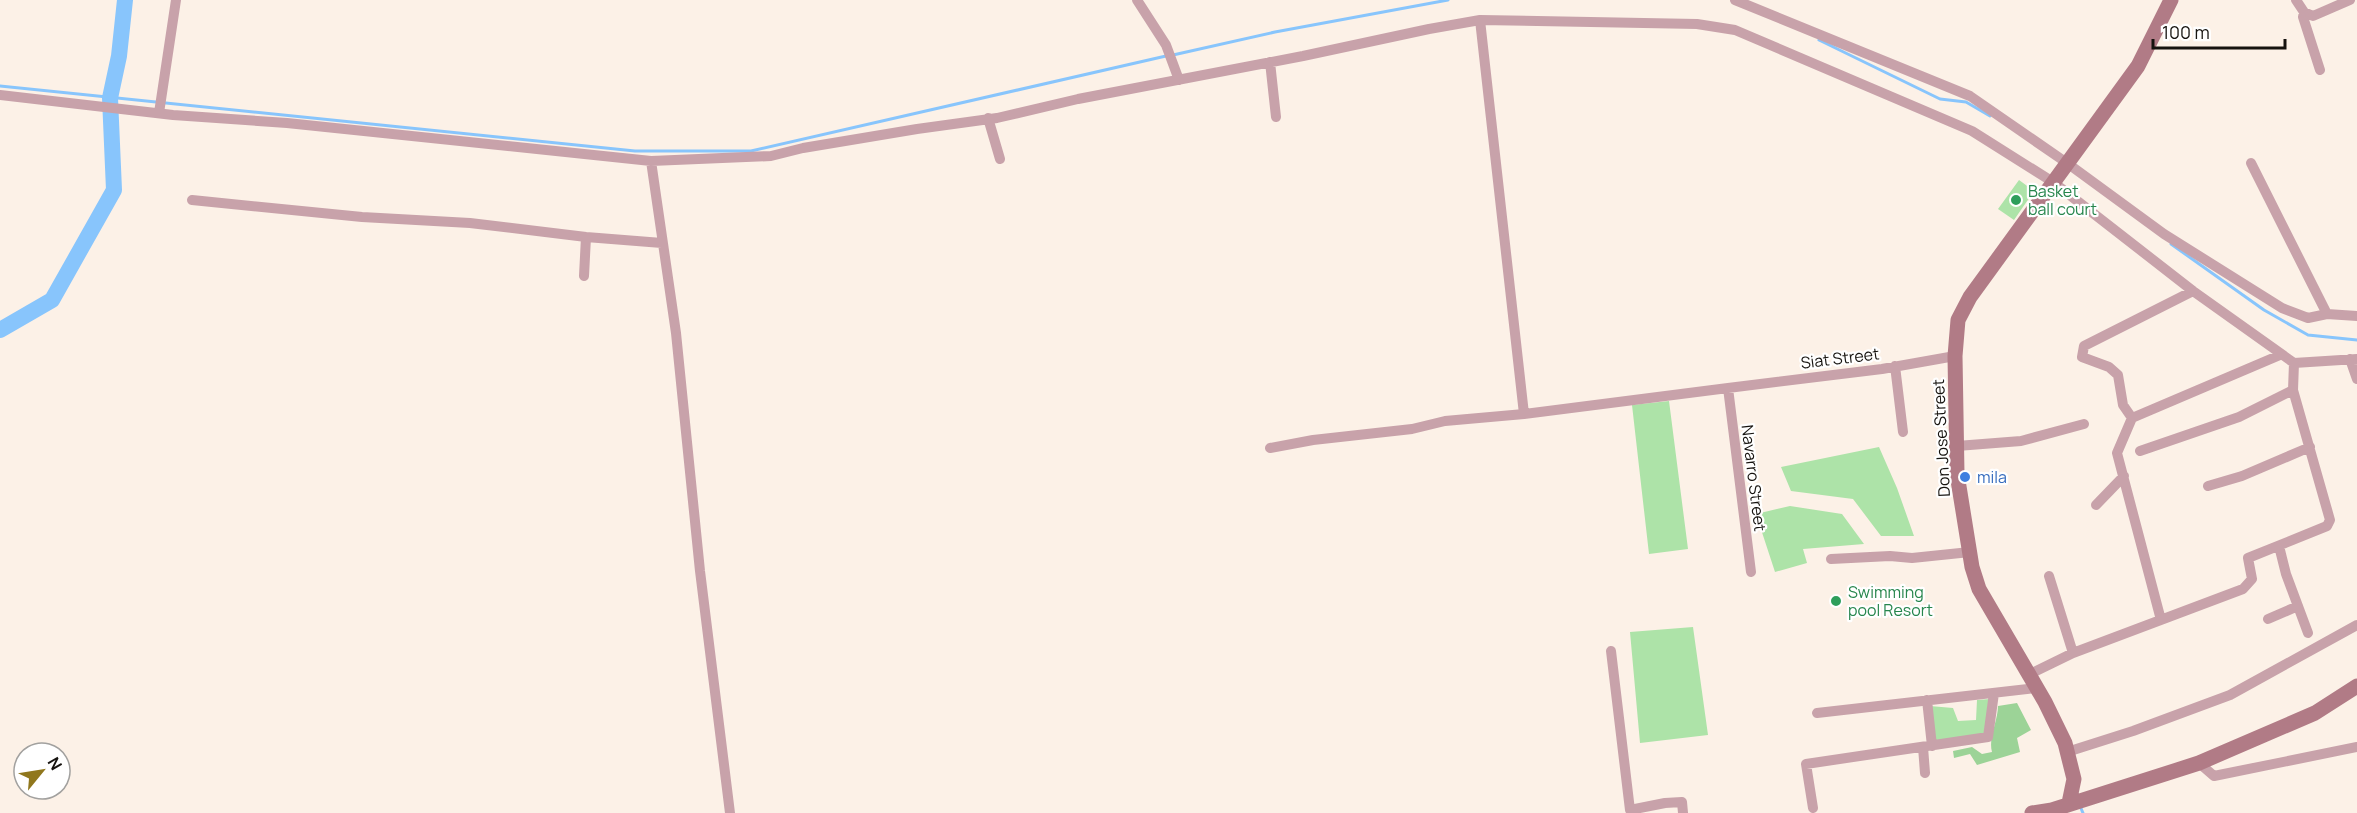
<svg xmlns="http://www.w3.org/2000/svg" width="2357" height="813" font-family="Manrope,sans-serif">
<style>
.green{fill:#ade3a8}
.forest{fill:#9cd397}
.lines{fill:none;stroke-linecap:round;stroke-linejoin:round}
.stream{stroke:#88c5fc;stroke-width:3}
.river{stroke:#88c5fc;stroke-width:16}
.street{stroke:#c8a2aa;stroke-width:10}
.secondary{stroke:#b17b86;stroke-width:15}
.leisure-dot{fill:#2e9e5b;stroke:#fff;stroke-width:2}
.shop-dot{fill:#3f7fe0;stroke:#fff;stroke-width:2}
.labels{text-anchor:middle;stroke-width:4.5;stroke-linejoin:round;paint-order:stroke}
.leisure-label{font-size:16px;fill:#27864d;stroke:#fff;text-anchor:start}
.street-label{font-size:16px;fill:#16130f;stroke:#fff}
.shop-label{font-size:16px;fill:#366cbe;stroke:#fff;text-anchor:start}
</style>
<rect width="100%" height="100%" fill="#fcf1e7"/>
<path class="green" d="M2019,180L2034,191L2014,220L1998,209Z
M1669,401L1688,549L1649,554L1632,405Z
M1879,447L1897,488L1914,536H1881L1853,499L1791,491L1781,467Z
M1790,506L1842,514L1864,544L1803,549L1807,563L1775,572L1756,514Z
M1693,627L1708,735L1640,743L1630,632Z
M1990,699L1985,735L1935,741L1930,706L1953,708L1958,721L1976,720L1977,700Z"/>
<path class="forest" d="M2017,703L2031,730L2017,738L2020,752L1977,765L1970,754L1954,758L1953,751L1972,747L1982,754L1992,752C1988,738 1998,721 1998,706Z"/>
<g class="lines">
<path class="stream" d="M1819,40L1940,99L1966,102L1990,116
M1173,55L1275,32L1448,0
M0,86L635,151H751L1166,56
M2171,244L2264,310L2308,335L2357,340
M2080,806L2083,813"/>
<path class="river" d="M0,330L52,300L114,190L110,98L119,56L125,0"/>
<path class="street" d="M1137,0L1166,45L1179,80
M1735,0L1970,96L2067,163L2164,234L2282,308L2308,318L2327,314L2251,163
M2296,0L2304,12L2313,16L2350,0
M2304,12L2303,17L2320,70
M1480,20L1524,414
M1270,62L1276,117
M0,95L173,115L287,123L651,161L771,156L803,148L917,129L997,118L1078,99L1303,56L1429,29L1480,20L1697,24L1735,30L1972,131L2053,182L2193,291L2294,363L2357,359
M159,113L176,0
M988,118L1000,159
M651,161L676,333L700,571L730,813
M192,200L362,217L470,223L586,237L662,243
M584,276L586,237
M2327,314L2357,316
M2350,359L2357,379
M1895,366L1903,432
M1728,388L1751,572
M2132,418L2123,405L2118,375L2109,367L2082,357L2084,346L2193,291
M1957,446L2021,441L2084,424
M1270,448L1313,440L1412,429L1445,421L1524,414L1728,388L1882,369L1955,356
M2140,451L2239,417L2293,390
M2208,486L2242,476L2310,447
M2096,505L2124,476
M2279,546L2286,574L2308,633
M1831,559L1890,556L1912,558L1970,552
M2049,576L2073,653
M2268,619L2298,606
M2161,620L2117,453L2132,418L2280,355
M1611,651L1630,810L1665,803L1682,802L1683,813
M2028,675L2073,653L2243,589L2252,579L2248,558L2327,526L2330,520L2293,390L2294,363
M1927,700L1932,746
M1817,713L2036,688
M1923,747L1925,773
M2067,752L2133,731L2230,695L2357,625
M2199,763L2214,776L2357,747
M1813,808L1806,764L1988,737L1994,693"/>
<path class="secondary" d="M2069,803L2074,779L2065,743L2045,702L1979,589L1972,567L1957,474L1955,356L1958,320L1970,297L2138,66L2171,0
M2032,813L2052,810L2199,763L2315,713L2357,686"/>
</g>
<g class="leisure-dot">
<circle cx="2016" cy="200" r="6"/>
<circle cx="1836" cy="601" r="6"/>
</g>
<circle class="shop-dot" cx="1965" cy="477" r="6"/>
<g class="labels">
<g class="leisure-label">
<text x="2028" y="197">Basket<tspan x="2028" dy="18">ball court</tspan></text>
<text x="1848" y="598">Swimming<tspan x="1848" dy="18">pool Resort</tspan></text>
</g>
<g class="street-label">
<text transform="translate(1840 358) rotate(-7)" y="6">Siat Street</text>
<text transform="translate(1941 438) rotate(-93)" y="6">Don Jose Street</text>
<text transform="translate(1754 478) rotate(83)" y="6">Navarro Street</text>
</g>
<g class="shop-label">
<text x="1977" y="483">mila</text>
</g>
</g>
<g transform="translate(42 771) rotate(60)"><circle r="28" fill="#ffffff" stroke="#a2a19f" stroke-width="1.5"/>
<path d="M0-4.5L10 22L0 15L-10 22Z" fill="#90771d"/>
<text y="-9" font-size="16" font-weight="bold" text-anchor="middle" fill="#16130f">N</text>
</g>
<path d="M2153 39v9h132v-9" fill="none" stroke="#16130f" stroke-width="3"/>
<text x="2162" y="39" font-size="18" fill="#16130f" stroke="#ffffff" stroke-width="4.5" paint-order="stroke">100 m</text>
</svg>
